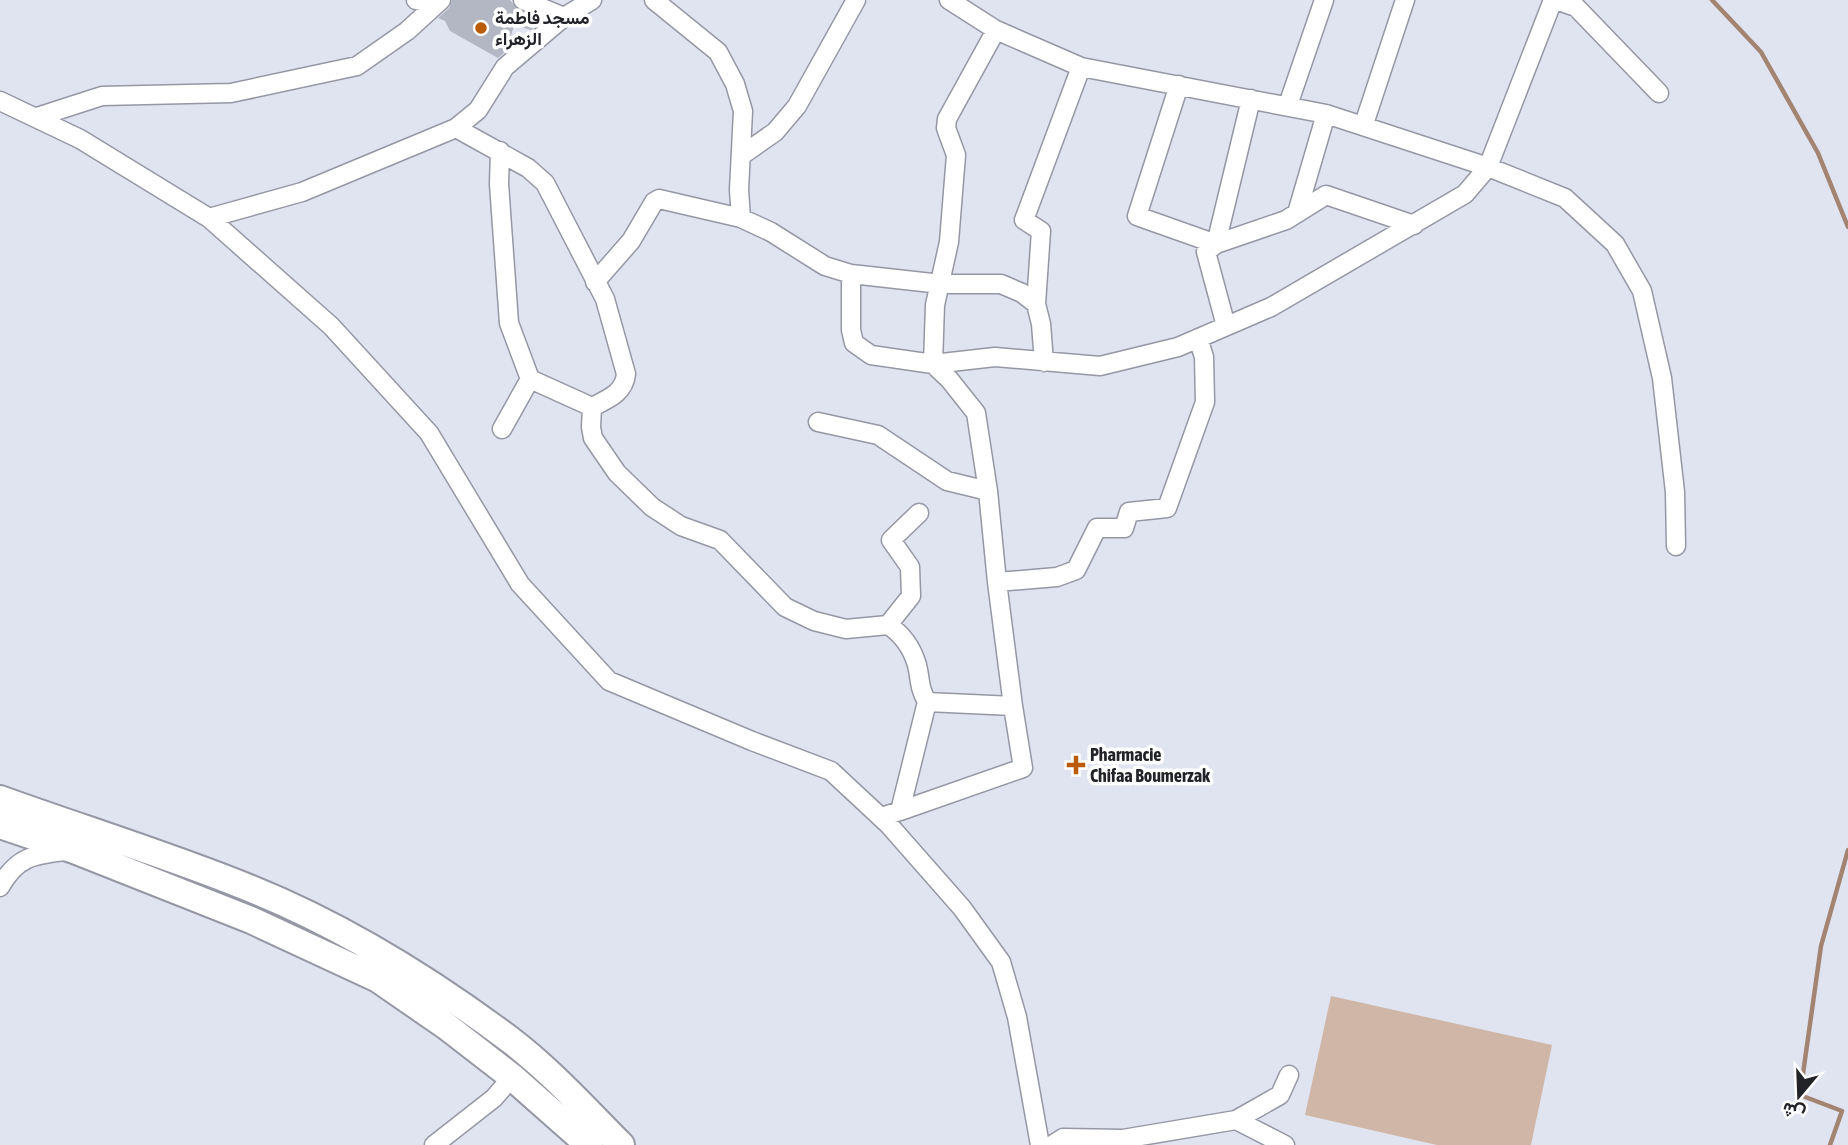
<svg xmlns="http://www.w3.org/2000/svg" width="1848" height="1145" font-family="'Asap Condensed',Vazirmatn,sans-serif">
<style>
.green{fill:#d0b6a6}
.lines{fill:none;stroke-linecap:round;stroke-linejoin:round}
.stream{stroke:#a28471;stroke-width:4.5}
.building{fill:#b3b6c3}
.minor-casing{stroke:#9597a4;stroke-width:21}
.highway-casing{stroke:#9597a4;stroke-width:30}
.minor{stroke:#fff;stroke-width:18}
.highway{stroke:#fff;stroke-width:26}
.poi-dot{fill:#b95b09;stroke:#fff;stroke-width:2.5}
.labels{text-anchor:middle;stroke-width:7;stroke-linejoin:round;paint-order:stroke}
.poi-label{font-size:18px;font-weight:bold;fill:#222328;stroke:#fff;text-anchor:start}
</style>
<rect width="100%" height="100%" fill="#e0e3f0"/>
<path class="green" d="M1331,996L1552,1045L1531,1145H1437L1305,1115Z"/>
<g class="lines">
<path class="stream" d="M1712,0L1761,52L1818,153L1848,227
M1830,1145L1842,1111L1800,1095L1821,946L1848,850"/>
</g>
<path class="building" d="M452,0H510L518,10L542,20L531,30L514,25L507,50L498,58L450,31L445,21L438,18L449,8Z"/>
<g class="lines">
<g class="minor-casing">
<path id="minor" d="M416,0L436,4
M523,0L564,17
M654,0L718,52L735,84L743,111L739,190L741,218L771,232L825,266L851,274L941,284H1001L1022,293L1036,304L1041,324L1044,362
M949,0L996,30L1081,67L1326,114L1488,167L1565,198L1615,244L1642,291L1662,378L1675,492L1676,546
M1556,0L1576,7L1659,93
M1179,85L1137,216L1216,244L1251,99
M0,101L80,139L209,218L331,326L429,433L520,584L609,681L752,741L831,771L889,825L962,908L1001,962L1017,1017L1040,1145
M1288,105L1324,0
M37,117L102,96L231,93L357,66L407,31L441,0
M1364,124L1405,0
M456,128L528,168L545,183L605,299L626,374C624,393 608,399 592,407
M500,151L499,184L509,323L530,379
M742,155L775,132L797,106L856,0
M1297,213L1326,114
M209,218L302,192L456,128L478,110L505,67L564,17L592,0
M851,274V330L854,343L871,355L933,364L995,357L1100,366L1178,347L1271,307L1465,194L1488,167L1553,0
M595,282L631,241L654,202L659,199L741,218
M1036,304L1041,231L1024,220L1081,67
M1226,326L1206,252L1216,244L1286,220L1326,195L1414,225
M818,422L878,435L947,481L988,491L997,582
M502,429L530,379L592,407L591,427L593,438L617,473L652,507L681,526L720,540L785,607L814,621L846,629L888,625C902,634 912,648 917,665C921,681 918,685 927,702
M988,491L976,413L949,379L933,364L935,305L949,242L956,155L946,128L947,119L996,30
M888,625L911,596L910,567L891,540L919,513
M1013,706L997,582L1057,577L1076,570L1097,528H1124L1129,512L1167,508L1205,402L1204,357L1198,338
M881,817L900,811L1023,768L1013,706L927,702L900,811
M0,887C17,856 34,855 66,851
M1236,1120L1285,1145
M434,1145L494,1098L512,1077
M1052,1145L1063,1138L1123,1139L1236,1120L1280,1095L1289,1075"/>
</g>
<g class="highway-casing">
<path id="highway" d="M0,799C83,829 168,855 249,888C341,925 430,980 509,1039C550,1070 585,1109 621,1145
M0,825L74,850L251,920L378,979L446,1026L512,1077L589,1145"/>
</g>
<use href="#minor" class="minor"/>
<use href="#highway" class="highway"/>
</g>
<g class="poi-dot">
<circle cx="481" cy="28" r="7"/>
<path d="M1072.5 754.5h7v7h7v7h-7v7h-7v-7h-7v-7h7z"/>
</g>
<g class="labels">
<g class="poi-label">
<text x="495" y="24">مسجد فاطمة<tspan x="495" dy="21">الزهراء</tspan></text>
<text x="1090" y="761">Pharmacie<tspan x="1090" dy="21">Chifaa Boumerzak</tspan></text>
</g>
</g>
<g transform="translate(1799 1096) rotate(199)" stroke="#ffffff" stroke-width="5" paint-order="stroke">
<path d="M0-5L12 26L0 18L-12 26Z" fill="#222328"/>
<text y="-10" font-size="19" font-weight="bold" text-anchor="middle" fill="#222328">ش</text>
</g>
</svg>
